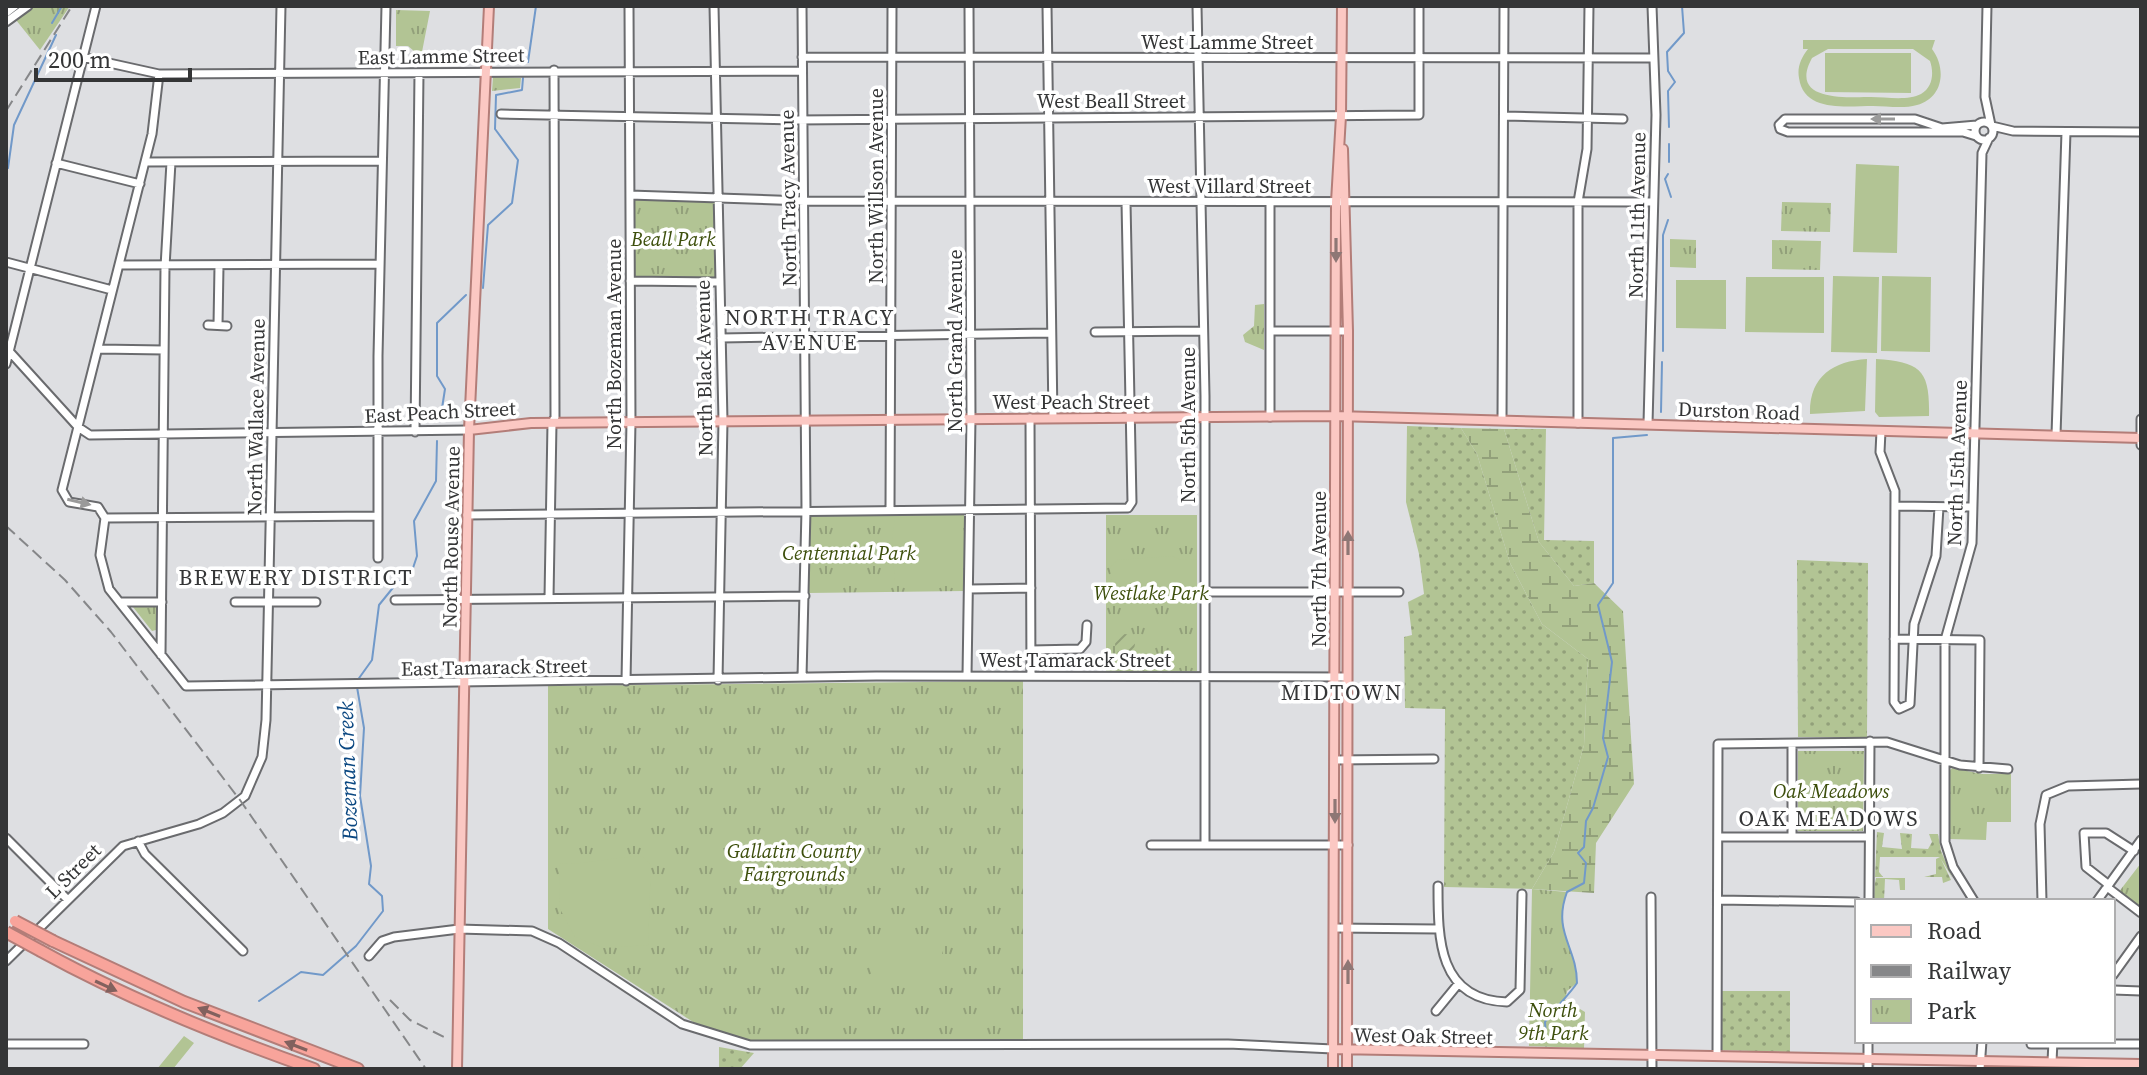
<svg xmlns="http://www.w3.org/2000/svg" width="2147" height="1075" font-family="'Source Serif 4',serif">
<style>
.grass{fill:url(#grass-dots)}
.wetland{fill:url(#wetland-marsh)}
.park{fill:url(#park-tufts)}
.garden{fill:url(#garden-furrows)}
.pitch{fill:#b2c494;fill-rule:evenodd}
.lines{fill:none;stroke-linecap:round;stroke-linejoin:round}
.stream{stroke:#7199c9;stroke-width:2}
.minor-casing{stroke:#6a6b6e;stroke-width:11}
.major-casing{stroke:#b37d78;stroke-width:12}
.highway-casing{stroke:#b37d78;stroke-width:14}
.minor{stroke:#fff;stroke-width:7}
.major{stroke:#fbc8c3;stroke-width:8}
.highway{stroke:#f8a49b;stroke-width:10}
.rail{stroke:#868789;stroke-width:2;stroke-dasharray:12 6;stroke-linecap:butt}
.highway-bridge-casing{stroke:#b37d78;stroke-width:14;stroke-linecap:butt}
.highway-bridge{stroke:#f8a49b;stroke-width:10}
.oneway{fill:#9a9a9a}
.oneway2{fill:#8e7775}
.oneway3{fill:#82615e}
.labels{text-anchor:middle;stroke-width:7;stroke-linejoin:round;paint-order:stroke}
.street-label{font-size:20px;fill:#343536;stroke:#fff}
.park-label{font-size:20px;font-style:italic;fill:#3d4f0c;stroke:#fff}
.neighbourhood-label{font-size:22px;letter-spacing:2px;fill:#343536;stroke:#fff}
.water-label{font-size:22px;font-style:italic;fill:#0a4781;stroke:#fff}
</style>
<defs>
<pattern id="grass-dots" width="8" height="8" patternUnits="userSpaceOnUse" patternTransform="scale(2)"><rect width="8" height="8" fill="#b2c494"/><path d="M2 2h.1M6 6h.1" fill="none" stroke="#92a07a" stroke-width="1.8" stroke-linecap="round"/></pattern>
<pattern id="wetland-marsh" width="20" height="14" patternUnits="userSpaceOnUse" patternTransform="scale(2)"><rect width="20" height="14" fill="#b2c494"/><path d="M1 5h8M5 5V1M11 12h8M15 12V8" fill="none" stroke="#92a07a"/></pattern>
<pattern id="park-tufts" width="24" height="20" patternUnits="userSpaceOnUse" patternTransform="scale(2)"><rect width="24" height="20" fill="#b2c494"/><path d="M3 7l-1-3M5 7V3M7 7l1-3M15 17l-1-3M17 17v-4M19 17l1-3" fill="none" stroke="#92a07a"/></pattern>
<pattern id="garden-furrows" width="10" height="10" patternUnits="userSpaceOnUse" patternTransform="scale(2)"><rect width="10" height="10" fill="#b2c494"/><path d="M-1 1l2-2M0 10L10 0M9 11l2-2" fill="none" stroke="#92a07a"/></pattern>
</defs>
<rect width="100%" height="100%" fill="#dedfe2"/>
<path class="grass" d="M1407,426L1461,428L1477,454L1510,563L1542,624L1588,659L1584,745L1554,852L1532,889L1444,887L1445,709L1405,708L1404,637L1412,635L1408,602L1424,594L1419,554L1406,502Z
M1504,429H1546L1544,540L1594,541V583L1574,586L1539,542Z
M1797,560L1868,563L1867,737H1798Z
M1877,832L1884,833L1882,847L1902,849L1900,833L1912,834L1911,848L1928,849L1932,842L1929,834H1938L1941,851L1953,879L1941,859L1951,880L1943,883L1942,877H1924L1936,874V859L1940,857H1880L1879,872L1883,877H1875V883L1876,878H1905V890H1900L1899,880L1885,879L1884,901H1874Z
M1718,991H1790V1052L1718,1050Z
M719,1047L754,1053L740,1069H719Z"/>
<path class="wetland" d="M1461,428L1504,429L1539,542L1574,586L1594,583L1623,611L1634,784L1596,843L1594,893L1532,889L1554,852L1584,745L1588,659L1542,624L1510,563L1477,454Z"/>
<path class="park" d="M34,6H70L40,50L16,20Z
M396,10L430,11L421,57L408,46H396Z
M493,77L521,78L520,88L492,91Z
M630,195L716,198L718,282L630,281Z
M1782,202L1831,203L1830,232L1781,231Z
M1670,239L1696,240V268L1670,267Z
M1772,240L1821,241L1820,270L1772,269Z
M1264,304V350L1245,342L1243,335L1254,326L1255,305Z
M964,513V591L808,593L809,515Z
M1106,515H1197V671H1106Z
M133,607H156V630L152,631Z
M1023,681V1039L753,1041L701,1027L548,929V686Z
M1798,751H1864L1863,831H1798Z
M1952,768L1982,774H2011V822H1987L1986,840L1949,839L1948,773Z
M2141,863V909L2118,893Z
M1532,889L1567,892C1553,932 1577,946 1577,983L1567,991L1565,1000L1585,1012L1584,1048L1529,1046Z
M184,1036L194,1043L173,1069H157Z"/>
<path class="garden" d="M1115 644a10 10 0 1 1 20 0a10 10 0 1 1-20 0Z"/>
<path class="pitch" d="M1803,40H1935L1932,49C1947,69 1943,98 1917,105C1903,109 1887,106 1873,106C1847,106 1804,113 1799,78C1797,67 1801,58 1808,49H1803ZM1828,49H1913L1930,61C1934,73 1933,87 1921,94C1908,101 1886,97 1871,97C1847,97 1788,102 1812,58Z
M1825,53H1911V93L1825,92Z
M1856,164L1899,166L1897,253L1853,252Z
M1833,276L1879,277L1877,353L1831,352Z
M1882,276L1931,277L1930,352L1881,351Z
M1746,277H1824V333L1745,332Z
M1676,280H1726V329L1676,328Z
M1867,359L1865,411L1810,414C1809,377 1833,361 1867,359Z
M1876,359C1921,362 1930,370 1929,416L1879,417L1875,412Z
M951,517L955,521V581L951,585H895L892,538L895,518Z
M1173,556L1180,560L1197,559V599L1113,596L1110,568L1117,560Z
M642,856L651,865L648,945L604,948L575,937L560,909L559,864C588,864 613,857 642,856Z
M872,940H942V975H872Z"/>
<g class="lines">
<path class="stream" d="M52,23L62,6
M528,62L536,6
M1669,127L1668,91L1675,82L1668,71L1667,52L1684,33L1682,6
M1669,162V144
M8,168L14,125L56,35
M1668,174L1665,179L1671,197
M483,288L488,225L512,203L518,160L495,129L496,95L522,90L523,78
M1663,351V235L1668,220
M1661,412L1662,362
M440,421L445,389L437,376V323L466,295
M357,681L372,660L379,605L396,584L411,574L417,556L414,521L436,481L437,441
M259,1001L301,972L323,975L356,946L383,911L382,896L369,884L371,866L360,796L364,728L357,687
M1546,1037L1545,1022C1555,1008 1569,995 1577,983C1577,947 1552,932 1567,892L1584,883L1586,863L1578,853L1584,847L1586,821L1593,808L1608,757L1603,738L1612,662L1598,605L1613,583V438L1647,435"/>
<g class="minor-casing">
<path id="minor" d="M714,6L723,421L718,680
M802,6L806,510L802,677
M1047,6L1053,418
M1197,6L1205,396V845
M1987,6L1985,97L1991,125
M6,13L15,6
M6,22L28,6
M82,57L159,74L802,71
M802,57L1652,58
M501,114L796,120L1419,115V6
M1504,116L1623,119
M1975 131a9 9 0 1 1 18 0a9 9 0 1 1-18 0Z
M1992,126L2013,131L2141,132
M1976,136L1963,132H1788L1780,129L1779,125L1785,119H1915L1942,128L1977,125
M145,162L381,161
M56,163L140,184
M630,195L804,201L1653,202
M1270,202V417
M6,262L112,290
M119,265L380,264
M630,281L718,282
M208,325L227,326
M218,325L219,266
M1271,331H1348
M1095,332L1203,331
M721,338L1051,333
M99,349L164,350
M9,351L78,427L90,435L469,430
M6,364L96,6
M1030,418L1031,676
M2141,419V445
M1502,420L1504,6
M1578,423V202L1587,149L1589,6
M1648,424L1656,115L1652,6
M1881,431L1880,452L1895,491L1894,702L1899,709L1910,704L1914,624L1936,556L1939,507
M415,432L419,73
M2056,435L2066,132
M1895,506L1971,507
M890,509L892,6
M467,515L1128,508L1132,502L1126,202
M105,518L100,555L109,589L186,686L876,676L1347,677
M105,518L98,507L69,502L62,490L152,134L159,74
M105,518L378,516
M378,558V356L386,6
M969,589L1031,588
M1205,592H1399
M549,598L552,423L555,417L554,70
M395,600L805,596
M121,602H162
M235,602H316
M1894,639L1980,640L1979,768
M1031,650L1080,649L1086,642L1087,625
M161,655L165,267L171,162
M967,676L971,418L969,6
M626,681L631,422L629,6
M1335,760L1434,759
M1718,837H1869
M1792,837V745
M6,838L68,900
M138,841L145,854L243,951
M1151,845H1348
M2109,885L2086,867L2084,833H2106L2134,851
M1438,886C1438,939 1438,1000 1507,1002L1520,990L1522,894
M2107,887L2141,913
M1651,897L1652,1069
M1718,900L1857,902
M1869,901L1870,741
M1974,901L1953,867L1945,842V640L1972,543L1982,153L1989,138
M2042,901L2040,824L2046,795L2068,786L2141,784
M2097,901L2141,840
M1334,928L1438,929
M369,956L382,941L394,937L459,929L532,931L559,943L682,1024L750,1045L1228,1044L1333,1049
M6,961L123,846L199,824L223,813L245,796L262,757L266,720L281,6
M2113,975L2141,936
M2113,990L2141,991
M1436,1011L1459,983
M6,1044H84
M2031,1044H2141
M1717,1056L1718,744L1887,742L1960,765L2008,769
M2052,1062L2053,1041
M1868,1069V1041
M1980,1069L1982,1041"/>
</g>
<g class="major-casing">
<path id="major" d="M1343,149L1348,331L1347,1069
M469,430L531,423L1336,416L2141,438
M1333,1049L2141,1064
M457,1069L469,430L489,6
M1333,1069L1336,202L1341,116L1342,6"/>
</g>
<g class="highway-casing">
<path id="highway" d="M53,941L184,1002L358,1069
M41,951C128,999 220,1036 314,1069"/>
</g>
<use href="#minor" class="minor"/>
<use href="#major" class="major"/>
<use href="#highway" class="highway"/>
<path class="rail" d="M6,111L72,6
M6,526L65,580L111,632L240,800L426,1069
M390,1000L410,1020L448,1039"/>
<g class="highway-bridge-casing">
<path id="highway-bridge" d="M15,921L53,941
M6,932L41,951"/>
</g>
<use href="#highway-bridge" class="highway-bridge"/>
</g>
<defs><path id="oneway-solid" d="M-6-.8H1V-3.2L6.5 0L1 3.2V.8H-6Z" transform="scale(2)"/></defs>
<g class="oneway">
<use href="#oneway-solid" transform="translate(1883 119) rotate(180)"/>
<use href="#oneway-solid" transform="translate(79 502) rotate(13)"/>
</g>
<g class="oneway2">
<use href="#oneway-solid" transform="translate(1336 250) rotate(90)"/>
<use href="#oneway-solid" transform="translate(1348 543) rotate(-90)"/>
<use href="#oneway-solid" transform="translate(1335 811) rotate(90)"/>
<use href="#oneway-solid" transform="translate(1348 972) rotate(-90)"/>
</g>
<g class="oneway3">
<use href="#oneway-solid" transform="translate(106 986) rotate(25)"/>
<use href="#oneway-solid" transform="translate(209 1012) rotate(-158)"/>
<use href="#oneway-solid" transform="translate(296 1046) rotate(-159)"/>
</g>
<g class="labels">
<g class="street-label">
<text x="1227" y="49">West Lamme Street</text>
<text transform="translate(441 56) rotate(-1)" y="7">East Lamme Street</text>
<text x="1111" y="108">West Beall Street</text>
<text transform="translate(876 186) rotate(-90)" y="7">North Willson Avenue</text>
<text x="1229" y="193">West Villard Street</text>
<text transform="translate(788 198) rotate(-91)" y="7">North Tracy Avenue</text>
<text transform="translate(1637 215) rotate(-89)" y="7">North 11th Avenue</text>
<text transform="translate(955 341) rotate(-90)" y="7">North Grand Avenue</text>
<text transform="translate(614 344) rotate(-90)" y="7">North Bozeman Avenue</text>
<text transform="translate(704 368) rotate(-91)" y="7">North Black Avenue</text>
<text x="1071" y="409">West Peach Street</text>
<text transform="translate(1739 411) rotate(2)" y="7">Durston Road</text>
<text transform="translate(440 412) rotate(-3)" y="7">East Peach Street</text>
<text transform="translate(256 417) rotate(-89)" y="7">North Wallace Avenue</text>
<text transform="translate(1188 425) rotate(-90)" y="7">North 5th Avenue</text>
<text transform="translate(1957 463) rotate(-88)" y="7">North 15th Avenue</text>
<text transform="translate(451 537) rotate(-89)" y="7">North Rouse Avenue</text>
<text transform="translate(1319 569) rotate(-90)" y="7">North 7th Avenue</text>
<text x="1075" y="667">West Tamarack Street</text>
<text transform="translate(494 667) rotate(-1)" y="7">East Tamarack Street</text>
<text transform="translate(73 871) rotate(-45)" y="7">L Street</text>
<text transform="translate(1423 1036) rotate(1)" y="7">West Oak Street</text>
</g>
<g class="park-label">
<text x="673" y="246">Beall Park</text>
<text x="849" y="560">Centennial Park</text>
<text x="1151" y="600">Westlake Park</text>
<text x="1831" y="798">Oak Meadows</text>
<text x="794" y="858">Gallatin County<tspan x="794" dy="23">Fairgrounds</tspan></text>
<text x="1553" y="1017">North<tspan x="1553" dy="23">9th Park</tspan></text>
</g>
<g class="neighbourhood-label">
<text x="810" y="325">NORTH TRACY<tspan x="810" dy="25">AVENUE</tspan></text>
<text x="296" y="585">BREWERY DISTRICT</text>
<text x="1342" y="700">MIDTOWN</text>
<text x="1829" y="826">OAK MEADOWS</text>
</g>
<g class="water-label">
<text transform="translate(347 771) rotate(-92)" y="8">Bozeman Creek</text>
</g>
</g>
<rect width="2147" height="1075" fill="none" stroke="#343536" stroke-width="16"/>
<rect x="1855" y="899" width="260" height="144" fill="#ffffff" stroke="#aeaeaf" stroke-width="2"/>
<rect x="1871" y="925" width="40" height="12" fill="#fbc8c3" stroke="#aeaeaf" stroke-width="2"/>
<text x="1927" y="939" font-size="24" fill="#343536">Road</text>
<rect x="1871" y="965" width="40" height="12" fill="#868789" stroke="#aeaeaf" stroke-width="2"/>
<text x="1927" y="979" font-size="24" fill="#343536">Railway</text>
<rect x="1871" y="999" width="40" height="24" fill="url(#park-tufts)" stroke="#aeaeaf" stroke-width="2"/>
<text x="1927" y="1019" font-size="24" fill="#343536">Park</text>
<path d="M36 68v12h154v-12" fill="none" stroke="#343536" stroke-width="4"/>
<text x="48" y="68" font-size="24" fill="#343536" stroke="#ffffff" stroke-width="6" paint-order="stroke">200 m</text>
</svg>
